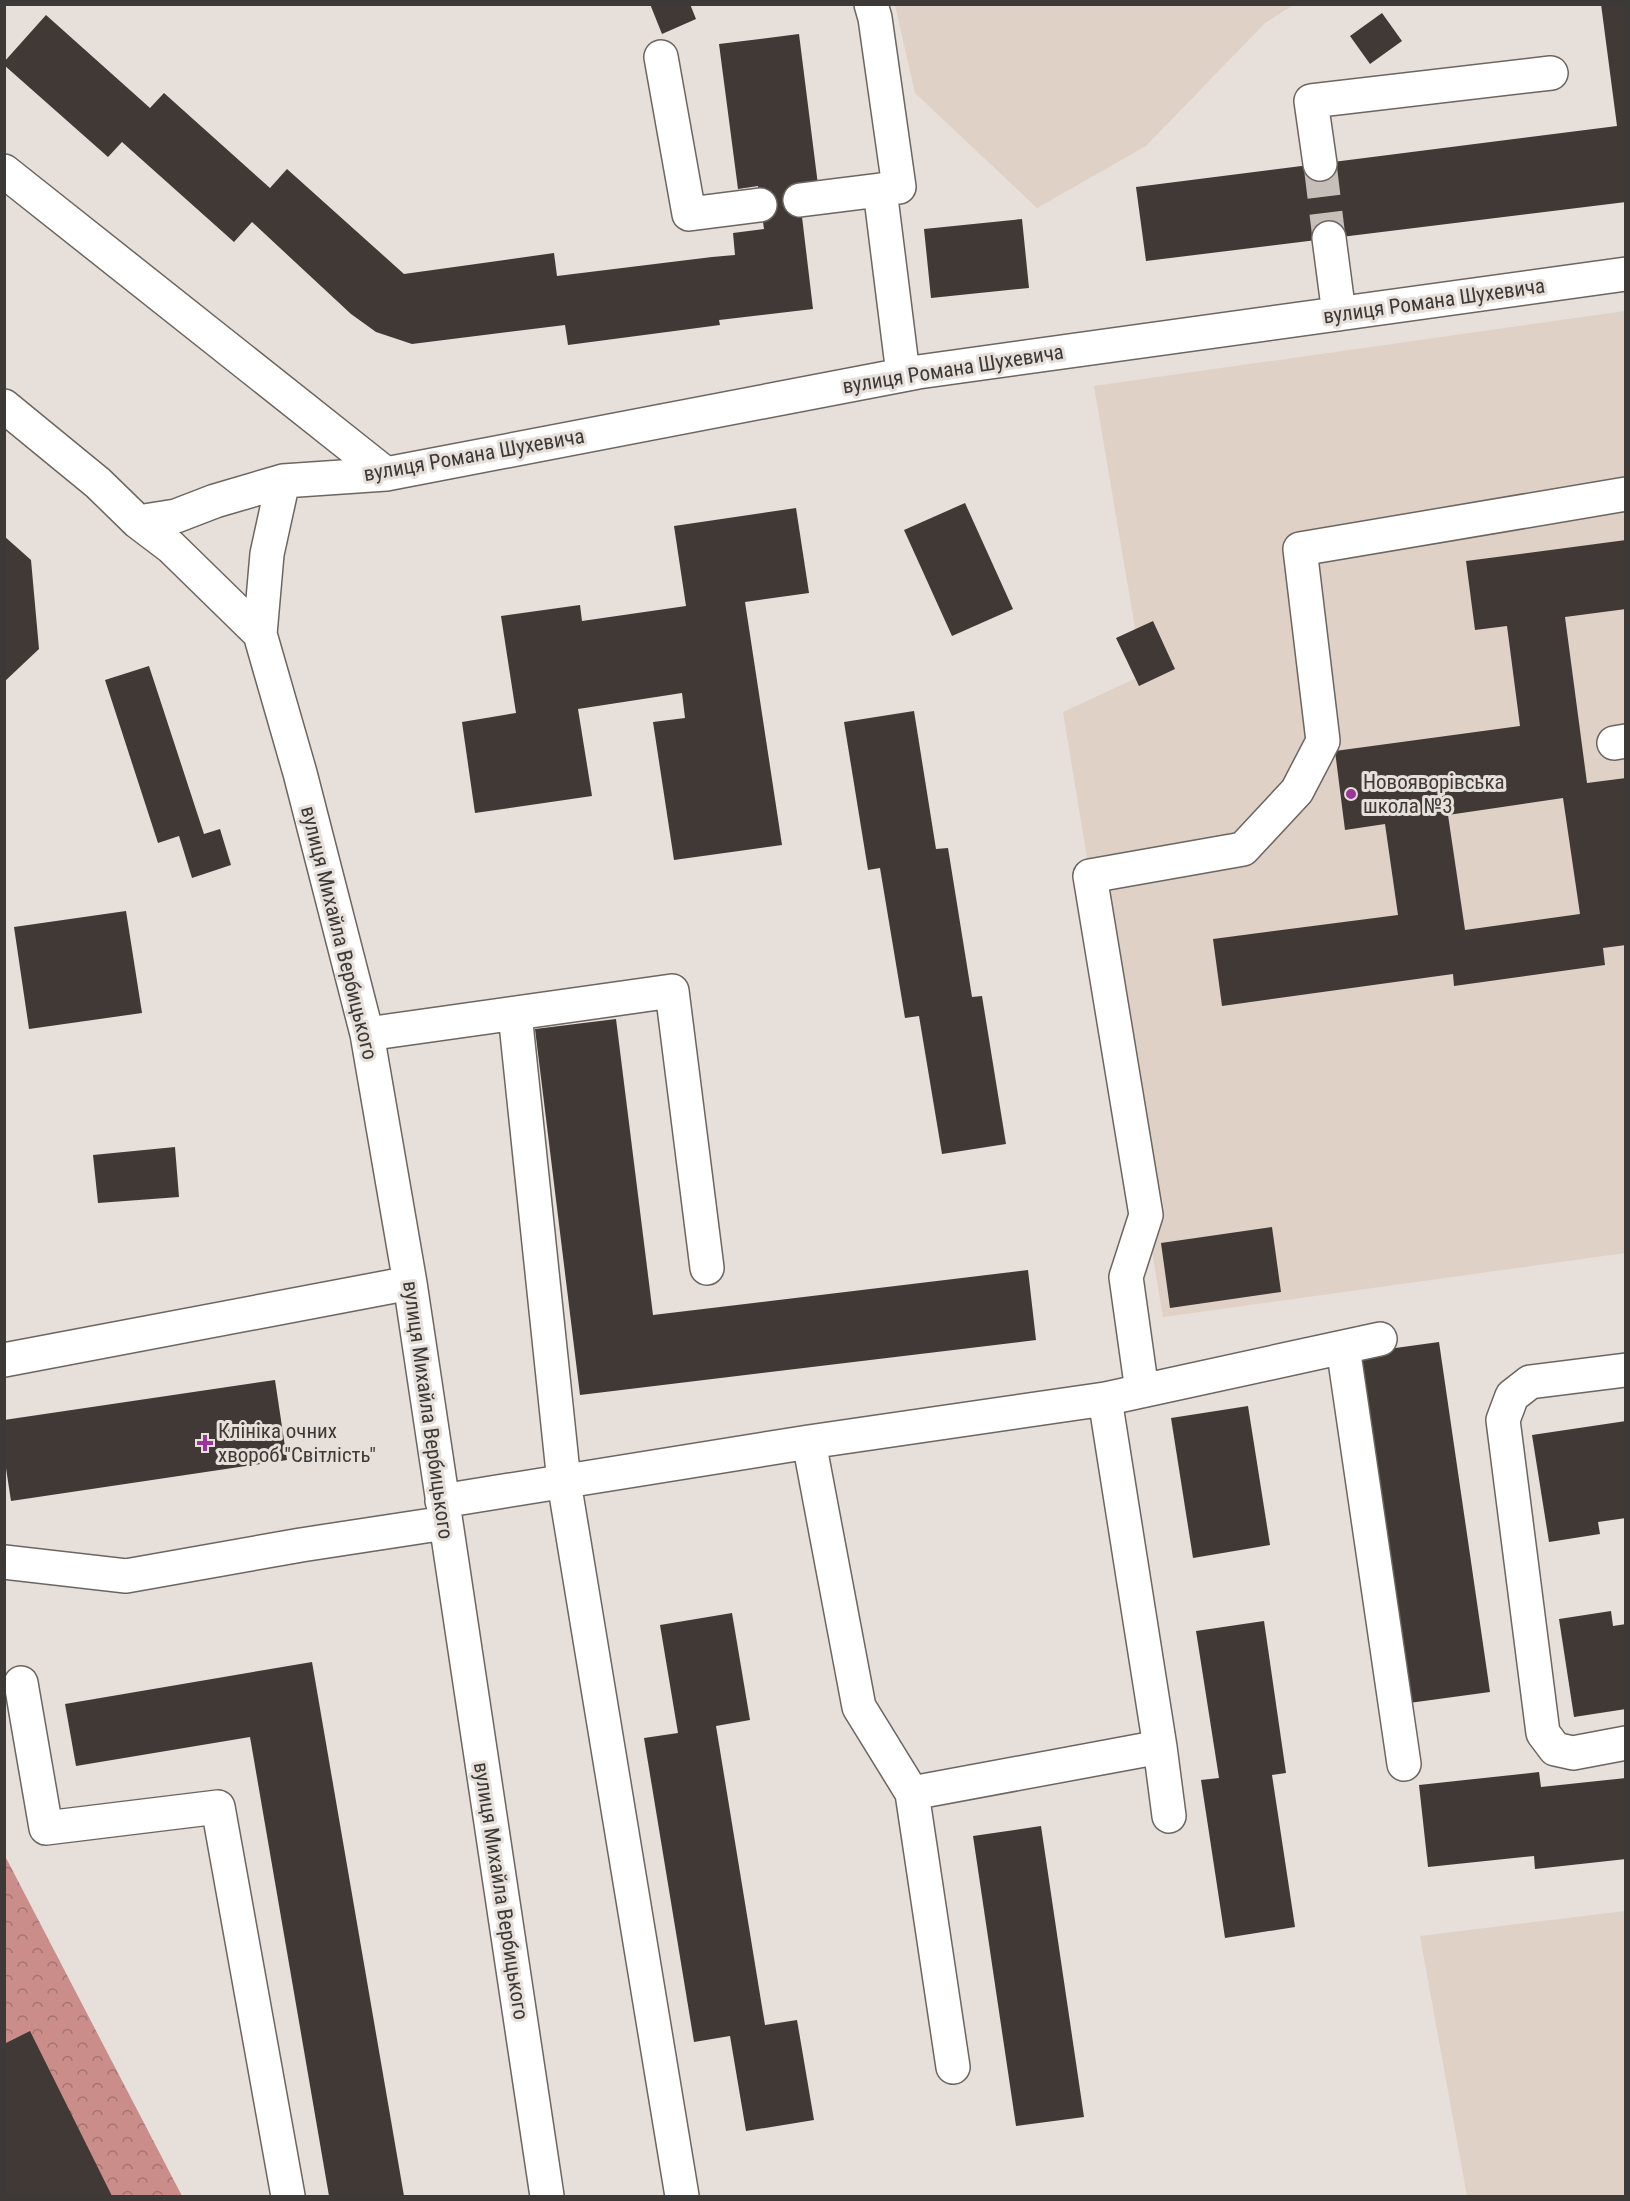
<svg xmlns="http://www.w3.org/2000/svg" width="1630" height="2201" font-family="'Roboto Condensed',sans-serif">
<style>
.built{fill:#dfd1c6}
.forest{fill:url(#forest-crowns)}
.building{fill:#413936;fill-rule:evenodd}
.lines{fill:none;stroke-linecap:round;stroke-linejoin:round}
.minor-tunnel{stroke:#c5beb9;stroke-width:33;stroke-dasharray:33 16;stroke-linecap:butt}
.minor-casing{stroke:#6c6560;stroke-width:36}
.minor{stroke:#fff;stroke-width:33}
.poi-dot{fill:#9a359a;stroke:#e7dfd9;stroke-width:2}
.labels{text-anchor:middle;stroke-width:6;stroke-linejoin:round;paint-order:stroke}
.street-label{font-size:21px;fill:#3c3937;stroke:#e7dfd9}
.poi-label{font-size:21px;fill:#3c3937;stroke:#e7dfd9;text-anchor:start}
</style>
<defs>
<pattern id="forest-crowns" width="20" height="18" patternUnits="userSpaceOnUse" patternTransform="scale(1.5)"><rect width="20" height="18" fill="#ca8d89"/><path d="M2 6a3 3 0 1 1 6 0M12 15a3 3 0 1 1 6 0" fill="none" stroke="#a57471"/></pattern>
</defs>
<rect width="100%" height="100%" fill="#e7dfd9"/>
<path class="built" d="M895,5V4L1293,5L1265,23L1146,146L1037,208L915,93Z
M1625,311V1253L1163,1317L1063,712L1143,675L1094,386Z
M1625,1911V2196H1467L1420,1936Z"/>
<path class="forest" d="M5,1856L182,2196H5Z"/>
<path class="building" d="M650,4H690L696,19L662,34Z
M1601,4H1626V177H1624L1626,202L1146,261L1136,187L1617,126Z
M1382,13L1402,41L1370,64L1350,36Z
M46,15L150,108L164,93L270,188L287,169L404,274L554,253L557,276L712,257L735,255L733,233L764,229L758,186L738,189L719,44L799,34L818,185L800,200L813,309L719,320L720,325L568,345L565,325L412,344L376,332L351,314L252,222L234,242L122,142L108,157L4,65V62Z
M1022,219L1029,288L931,298L924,229Z
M965,503L1013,609L952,636L904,530Z
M796,508L809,593L745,602L782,845L674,860L653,722L685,718L682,693L578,709L592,796L475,813L462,722L516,713L501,616L580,605L582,621L686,606L674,526Z
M4,536L31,560L39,649L4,682Z
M1626,540V609L1565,617L1587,783L1626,778V945L1603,948L1605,965L1454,986L1453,974L1222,1006L1213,939L1398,915L1385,824L1345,830L1335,751L1520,726L1507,626L1475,630L1466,561ZM1563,798L1580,914L1465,930L1448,815Z
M1153,621L1175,669L1139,686L1116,638Z
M149,666L204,834L220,829L231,865L192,878L179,836L158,843L105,680Z
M914,711L936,849L948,848L972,997L982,996L1006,1144L942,1154L919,1016L905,1018L880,868L868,870L844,722Z
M126,911L142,1013L29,1029L14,927Z
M616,1019L653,1315L1028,1270L1036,1340L580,1395L535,1029Z
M175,1147L179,1197L98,1203L93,1155Z
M1272,1227L1281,1292L1170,1308L1161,1243Z
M1439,1342L1490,1692L1409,1703L1359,1353Z
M275,1380L287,1460L11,1501L4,1455V1420Z
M1248,1406L1270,1545L1193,1558L1171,1418Z
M1626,1421V1518L1598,1522L1600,1534L1549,1542L1532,1435Z
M1611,1611L1613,1626L1626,1624V1709L1574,1717L1559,1619Z
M732,1613L750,1720L716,1726L765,2025L797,2020L814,2120L746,2131L730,2036L694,2042L644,1738L678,1733L660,1625Z
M1264,1621L1286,1773L1272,1775L1295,1927L1225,1938L1201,1780L1219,1778L1196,1631Z
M312,1662L404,2196H329L250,1737L76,1766L65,1704Z
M1539,1772L1541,1787L1626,1778V1859L1535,1869L1534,1856L1428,1867L1419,1785Z
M1041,1826L1084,2117L1016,2126L973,1836Z
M30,2031L112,2196H4V2044Z"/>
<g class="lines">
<path class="minor-tunnel" d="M1320,164L1329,238"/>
<g class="minor-casing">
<path id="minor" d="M871,4L875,18L899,187L880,190L903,374
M661,57L689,214L760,205
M1320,164L1311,101L1551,73
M4,171L386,474
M800,200L880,190
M1329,238L1339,314
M4,406L98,483L138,522L171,547L260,634
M283,481L267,554L260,634L300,773L367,1034L410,1283L547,2196
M138,522L176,516L215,501L283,481L386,474L918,372L1626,274
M1614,743L1626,741
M515,1014L564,1482L682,2196
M367,1034L672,991L707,1268
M1343,1347L1404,1764
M4,1360L410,1283
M1626,1370L1530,1382L1512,1396L1503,1420L1543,1733L1555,1749L1573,1753L1626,1743
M1142,1391L1126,1277L1146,1215L1090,876L1243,849L1297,791L1323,741L1300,549L1626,494
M1105,1399L1160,1747L1169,1816
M809,1442L859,1707L912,1793L953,2067
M442,1501L809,1442L1105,1399L1380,1339
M4,1562L126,1576L301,1545L445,1523
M21,1683L46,1828L218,1807L288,2196
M912,1793L1160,1747"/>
</g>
<use href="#minor" class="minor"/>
</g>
<g class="poi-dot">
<circle cx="1351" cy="794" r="6"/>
<path d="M202 1434h6v6h6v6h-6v6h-6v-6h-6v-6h6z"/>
</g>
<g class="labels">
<g class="street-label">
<text transform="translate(1434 301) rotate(-8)" y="7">вулиця Романа Шухевича</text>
<text transform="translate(953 369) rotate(-9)" y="7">вулиця Романа Шухевича</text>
<text transform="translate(474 455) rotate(-10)" y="7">вулиця Романа Шухевича</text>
<text transform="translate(339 933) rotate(76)" y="7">вулиця Михайла Вербицького</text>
<text transform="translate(428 1410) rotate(82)" y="7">вулиця Михайла Вербицького</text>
<text transform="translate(501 1891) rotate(81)" y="7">вулиця Михайла Вербицького</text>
</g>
<g class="poi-label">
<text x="1363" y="789">Новояворівська<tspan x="1363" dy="24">школа №3</tspan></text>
<text x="218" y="1438">Клініка очних<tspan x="218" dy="24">хвороб "Світлість"</tspan></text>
</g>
</g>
<rect width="1630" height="2201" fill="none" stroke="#3c3937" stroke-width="12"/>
</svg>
